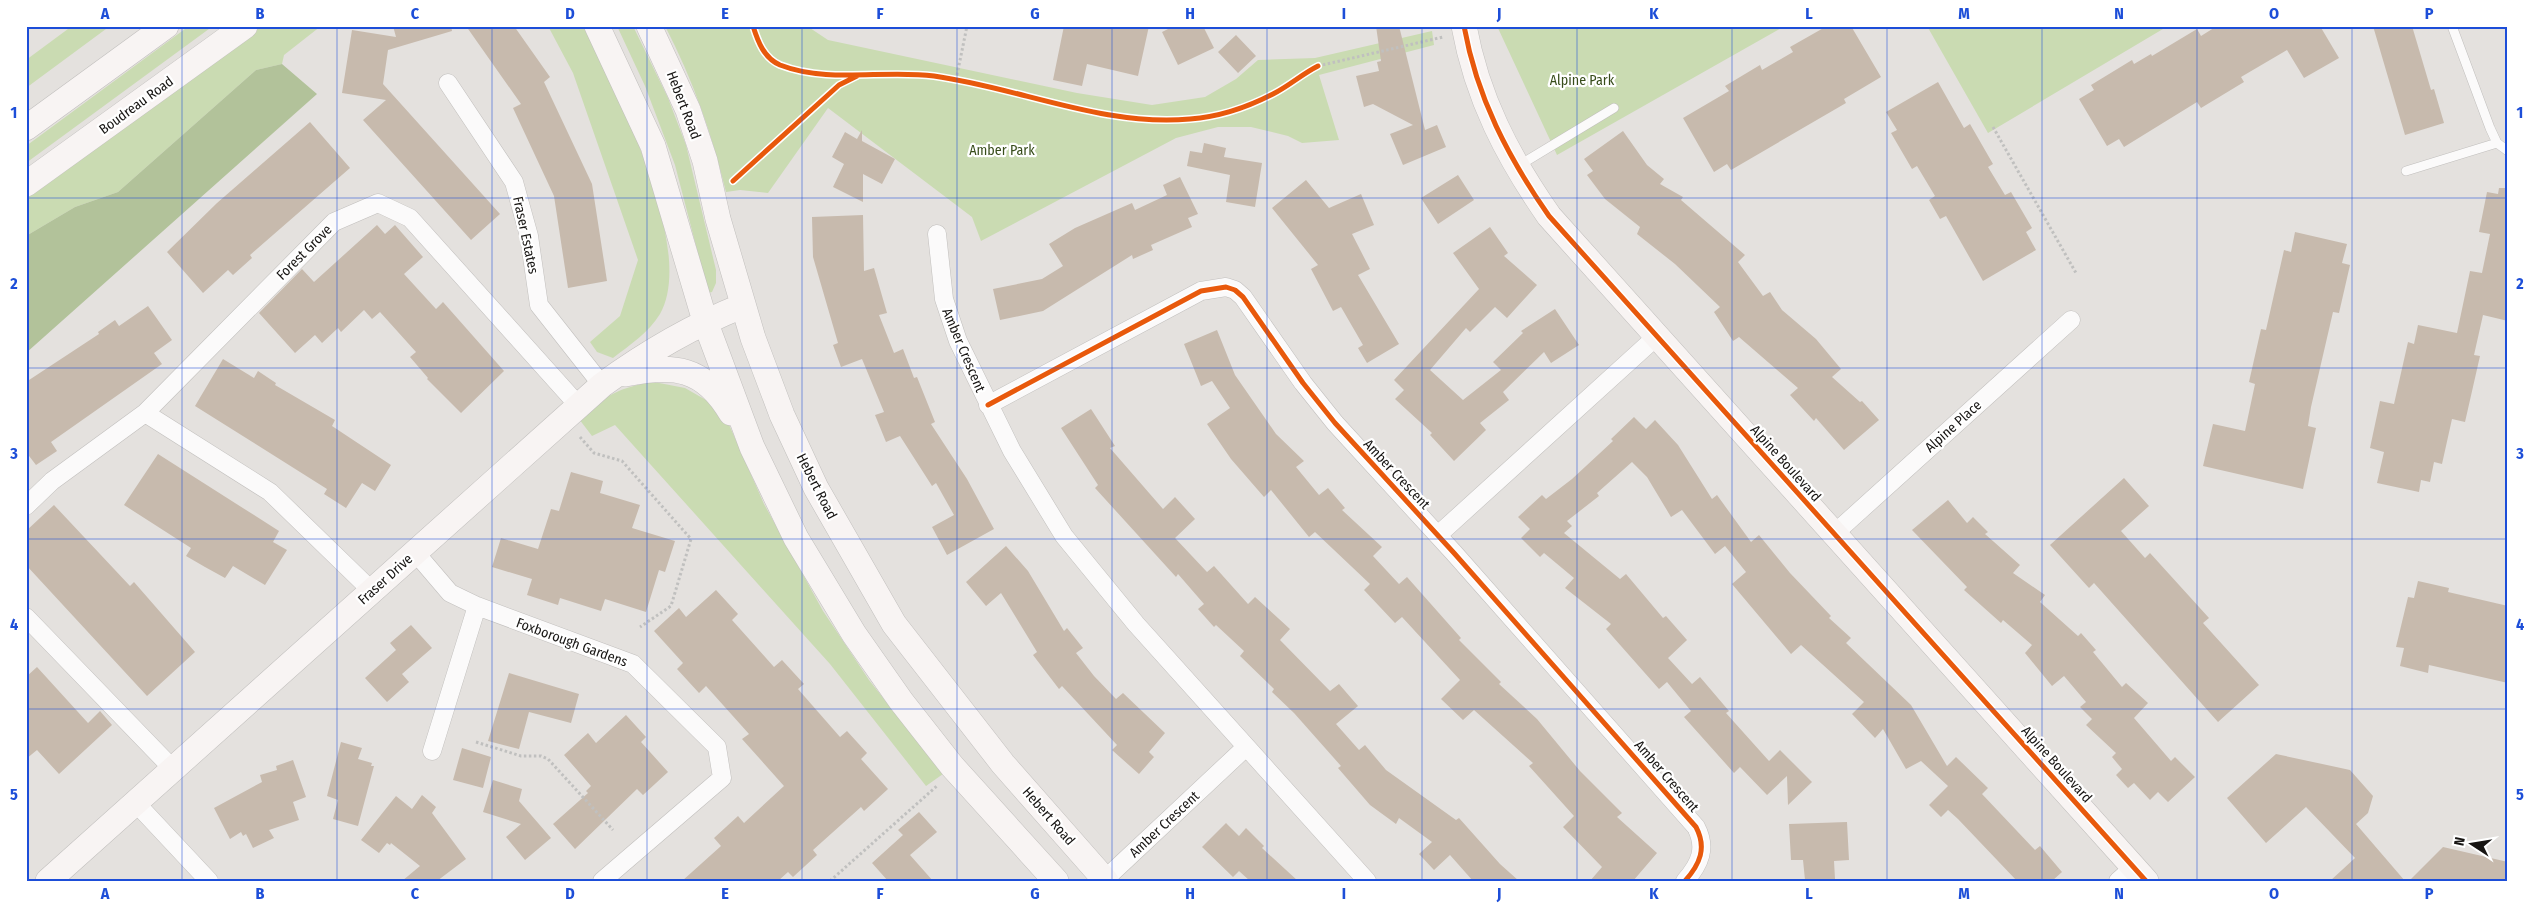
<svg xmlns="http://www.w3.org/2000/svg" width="2534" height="907" font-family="'Fira Sans Condensed',sans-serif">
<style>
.green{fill:#cadbb2}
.forest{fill:#b2c29a}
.building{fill:#c7baad}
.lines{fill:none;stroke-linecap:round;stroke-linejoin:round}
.lane-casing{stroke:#c1bfbd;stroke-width:10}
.street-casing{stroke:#c1bfbd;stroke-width:19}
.secondary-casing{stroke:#c1bfbd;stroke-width:26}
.path{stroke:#c0c0bf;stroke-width:3;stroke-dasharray:2.5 2.5;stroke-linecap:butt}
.lane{stroke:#fbfafa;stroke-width:9}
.street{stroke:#fbfafa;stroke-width:18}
.secondary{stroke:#f8f4f3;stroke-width:25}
.cycleway-casing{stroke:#fff;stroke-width:8}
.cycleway{stroke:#e8590c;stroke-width:5}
.grid{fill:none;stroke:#1d4ed8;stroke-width:1;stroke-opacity:0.55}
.labels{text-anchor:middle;stroke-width:4.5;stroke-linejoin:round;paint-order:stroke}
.park-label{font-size:14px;fill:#384d1b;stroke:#fff}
.street-label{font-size:14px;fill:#171513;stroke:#fff}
.neatline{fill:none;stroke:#1d4ed8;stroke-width:2}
.grid-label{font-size:16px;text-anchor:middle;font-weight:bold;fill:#1d4ed8}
</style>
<rect width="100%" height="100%" fill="#e4e1de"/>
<path class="green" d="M72,26H110L26,88V60Z
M189,26H213L26,163V146Z
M261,26H321L284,55L282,64L256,70L118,192L75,207L26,236V198L57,173Z
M548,26H586C615,89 697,249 660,314C649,332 630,345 613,358L597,352L590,342L620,316L638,260L573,73Z
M617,26H633L668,98L686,145L716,270V283L712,292L708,293L707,288L675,165L645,86Z
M665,26H807L828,40L1077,93L1152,105L1205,97L1236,79L1258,60L1315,58L1432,31L1434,45L1319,75L1339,140L1302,143L1288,136L1251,127H1218L1176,138L981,241L972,217L828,108L768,193L740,190L726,192C712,134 693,80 665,26Z
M1497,26H1785L1557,155Z
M1927,26H2168L1988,133Z
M654,382L685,388L706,400L727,420L764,504L823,611L869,680L943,774L926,786L830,664L615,425L592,436L579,419C605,396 619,387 654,382Z"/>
<path class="forest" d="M282,64L317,94L26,353V236L75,207L118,192L256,70Z"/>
<path class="building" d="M393,26H451L452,31L388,50L383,84L500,214L471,240L363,120L386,100L342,93L352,30L396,37Z
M466,26H514L550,77L544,82L592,184L607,281L568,288L554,196L513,108L521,104Z
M1064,26H1149L1138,76L1087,64L1082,86L1053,80Z
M1174,26H1203L1214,48L1178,65L1162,32Z
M1376,26H1399L1425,130L1437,125L1446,147L1403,165L1390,134L1413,125L1373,104L1364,107L1356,76L1379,71L1377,62L1381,61Z
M1827,26H1851L1881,77L1844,99L1846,103L1731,170L1727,164L1714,172L1683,118L1729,91L1725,86L1760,65L1762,70L1793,52L1790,47Z
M2217,26H2320L2339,58L2304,78L2287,50L2241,77L2244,82L2201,108L2197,102L2124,147L2119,139L2107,146L2079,99L2094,90L2091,85L2132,60L2134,64L2151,54L2152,56L2197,29L2201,36Z
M2373,26H2412L2431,90L2434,89L2444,123L2405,135Z
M1236,35L1256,56L1238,73L1218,52Z
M1938,82L1964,128L1970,124L1993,164L1988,167L2005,195L2011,192L2032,228L2026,232L2036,250L1983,281L1946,216L1940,219L1929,200L1935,196L1917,166L1912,169L1891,133L1897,130L1886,112Z
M310,122L350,168L250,255L252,258L233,275L228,270L203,293L167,252L217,203Z
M862,130V141L895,159L882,184L863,174V202L833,187L844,164L832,157L845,132L857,139Z
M1623,131L1647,165L1664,179L1660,184L1683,197L1681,200L1745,255L1738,262L1763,296L1770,292L1782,310L1816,339L1841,369L1832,377L1860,402L1862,401L1879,420L1844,450L1816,418L1814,421L1790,395L1798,388L1739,337L1733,341L1714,312L1720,307L1675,264L1637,234L1640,227L1605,199L1587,175L1593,171L1584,159Z
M1204,143L1226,148L1224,157L1262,163L1255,207L1226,202L1230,175L1187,166L1190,151L1202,153Z
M1458,175L1474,200L1438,224L1421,198Z
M1180,177L1198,214L1188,218L1192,227L1151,245L1153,250L1133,259L1132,255L1043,311L1000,320L993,289L1042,279L1063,266L1049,244L1075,228L1132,203L1135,210L1167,195L1163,185Z
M1306,180L1329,208L1361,194L1374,225L1352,234L1370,269L1358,275L1399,344L1367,363L1358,348L1363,345L1341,307L1333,311L1311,269L1318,265L1272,208Z
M2499,188H2508V321L2483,315L2474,355L2480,356L2465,422L2452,419L2442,464L2434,462L2430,482L2421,480L2419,492L2377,483L2384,452L2370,448L2380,401L2394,404L2408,342L2414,344L2418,325L2457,333L2470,271L2482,273L2490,234L2479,232L2487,192L2498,194Z
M863,215L864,271L874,268L887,313L879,315L894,353L903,349L914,378L917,377L935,422L931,424L967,479L994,529L947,555L932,527L954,515L936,483L932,486L900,436L886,442L875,415L884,412L862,359L841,367L833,345L838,343L813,257L812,217Z
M377,225L385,234L395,225L423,257L404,274L436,309L443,302L504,371L461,413L427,379L428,378L410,357L416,352L380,312L372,319L364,310L341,332L338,328L322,343L315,335L295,353L259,313L302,269L314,282Z
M1490,227L1508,253L1504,256L1537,285L1507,318L1495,307L1470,332L1466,328L1430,370L1463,400L1501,370L1493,362L1523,333L1521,331L1555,309L1579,345L1551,363L1544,352L1503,392L1509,400L1480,423L1486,430L1454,461L1430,435L1432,433L1395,399L1404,390L1394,380L1479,289L1453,253Z
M2295,232L2347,244L2342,263L2350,265L2339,313L2333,312L2311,407L2308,426L2316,428L2303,489L2203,466L2213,424L2245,431L2255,384L2249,382L2261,329L2266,330L2284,250L2291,252Z
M148,306L172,340L154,353L162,364L51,442L57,451L36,465L26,452V382L99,334L98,332L115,320L119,326Z
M1217,330L1235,375L1276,434L1304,461L1296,467L1319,495L1328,488L1345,508L1342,510L1382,547L1373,556L1399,584L1407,577L1461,638L1459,640L1501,682L1499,684L1537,719L1580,771L1622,813L1617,817L1657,853L1633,881H1590L1602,867L1563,827L1574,816L1529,766L1533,763L1474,710L1463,720L1441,699L1460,680L1402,617L1395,623L1364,590L1370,584L1315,532L1309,537L1271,490L1264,497L1231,459L1207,424L1230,408L1212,381L1201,386L1184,344Z
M223,359L254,378L258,371L276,383L275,385L335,420L332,426L391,465L375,491L362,483L346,508L324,494L327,489L195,406Z
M1091,409L1115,446L1110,448L1163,509L1175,497L1195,519L1175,538L1207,572L1214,566L1248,604L1255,597L1290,629L1280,640L1330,691L1339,684L1358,706L1336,724L1359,750L1365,745L1386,770L1456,820L1459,818L1500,864L1519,881H1473L1450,855L1434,870L1419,854L1432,842L1399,818L1396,824L1370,805L1338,768L1341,766L1294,713L1272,692L1274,689L1240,656L1244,651L1216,625L1214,627L1198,609L1204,604L1178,574L1176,577L1095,488L1098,485L1061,428Z
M1634,417L1646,429L1655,420L1678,445L1712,499L1717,495L1751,542L1759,535L1790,573L1831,616L1829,618L1851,638L1846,643L1911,705L1947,766L1956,757L1988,788L1982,794L2035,850L2040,846L2062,872L2052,881H2017L1958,819L1948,810L1941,817L1929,805L1948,786L1921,761L1906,769L1883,729L1875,738L1852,714L1864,702L1801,645L1791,654L1732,584L1746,572L1725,546L1715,554L1682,510L1671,517L1647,477L1632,462L1597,493L1599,496L1567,521L1572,526L1564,533L1620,579L1626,574L1663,618L1666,616L1687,640L1668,658L1692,684L1700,677L1729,711L1726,713L1769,761L1780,750L1812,782L1788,805L1787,776L1767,795L1740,767L1734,773L1684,717L1691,711L1667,682L1659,689L1606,629L1611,624L1565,588L1574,578L1544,553L1540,557L1521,538L1530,529L1518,517L1542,495L1546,499L1572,479L1613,441L1611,439Z
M158,454L279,531L273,542L287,550L265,585L233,566L225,578L205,567L186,556L191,548L124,505Z
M571,472L603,481L600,493L640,505L632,528L675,541L665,572L659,570L646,612L605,599L601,611L560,598L558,605L527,595L532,579L492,567L501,538L538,549L551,509L559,511Z
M2124,478L2149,506L2121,531L2145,558L2150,553L2209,618L2203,623L2259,685L2218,722L2094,583L2089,588L2050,545Z
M1948,500L1967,523L1973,517L1988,532L1985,534L2020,565L2013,573L2045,595L2040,602L2078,636L2081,633L2096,650L2093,652L2122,687L2126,683L2148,703L2134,718L2171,761L2175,757L2195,777L2168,802L2158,792L2150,800L2134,783L2128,788L2116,775L2122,769L2112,757L2116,753L2086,725L2092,719L2080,707L2086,702L2064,676L2052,686L2025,653L2032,645L2003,620L2001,623L1964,590L1967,587L1912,530Z
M54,505L130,586L134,582L195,652L147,696L26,565V531Z
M1006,546L1028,571L1064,631L1067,628L1083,648L1076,653L1094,676L1116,699L1123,693L1165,733L1149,752L1154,757L1139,774L1112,750L1117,745L1062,686L1059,689L1033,655L1037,652L1001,593L986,606L966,582Z
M2418,581L2449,588L2448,592L2508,606V683L2429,665L2428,673L2400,666L2404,648L2396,647L2408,597L2414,598Z
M716,590L738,614L732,620L774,667L782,660L804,684L798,689L840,737L847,731L867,753L861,759L888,789L864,811L861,807L813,850L817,855L793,877L788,872L778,881H682L721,846L714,838L738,816L744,823L784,786L742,739L749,734L706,686L699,693L677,669L683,663L654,631L679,608L686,617Z
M411,625L432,648L402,674L409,682L387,702L365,678L396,650L390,643Z
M37,667L88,723L100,711L112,725L59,774L37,750L26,759V677Z
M509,673L579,694L571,723L529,712L519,749L488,741Z
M626,715L646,737L641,742L668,772L643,795L637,789L575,849L553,824L588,793L586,791L591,786L564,755L588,733L596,743Z
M341,742L362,748L358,759L372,763L371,766H374L358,826L333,819L338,800L327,796Z
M462,748L491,757L483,788L453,780Z
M2276,754L2350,770L2373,796L2368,813L2356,824L2405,881H2330L2355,858L2306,807L2266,843L2227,798Z
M293,760L306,797L293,802L299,820L269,830L274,838L253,848L246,834L243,836L241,832L230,839L214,808L262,782L260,775L277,770L276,766Z
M493,780L522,789L519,801L551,838L525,860L506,837L521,824L483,812Z
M422,795L436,807L432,813L466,859L437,881H402L420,866L391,843L390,845L387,843L379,853L361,840L396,796L412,809Z
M919,812L937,832L910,855L933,881H888L872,863L903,835L898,830Z
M1847,822L1849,860L1834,861L1835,879L1805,880L1803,860H1791L1789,824Z
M1226,823L1239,836L1246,828L1264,846L1262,848L1298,881H1250L1239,871L1233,877L1202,847Z
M2443,847L2508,862V881H2409Z"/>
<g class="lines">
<g class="lane-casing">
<path id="lane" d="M2452,26L2490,128L2497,143L2508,151
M1518,166L1614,108
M2406,171L2497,143"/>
</g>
<g class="street-casing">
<path id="street" d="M448,83L514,182L529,236L539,305L602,385
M937,234L944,299L958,341L1012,451L1064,536L1136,624L1367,881
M988,405L1201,291L1226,287L1235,290L1243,297L1303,383L1335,423L1454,553L1696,827C1707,848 1700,864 1685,881
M145,413L270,492L372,591
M26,506L52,481L145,413L334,222L378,203L410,218L578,405
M1835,533L2071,320
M1438,535L1656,337
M415,552L450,593L477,606L633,664L717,747L722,778L602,881
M26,617L172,768
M432,751L477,606
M135,802L209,881
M1103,881L1246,747
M2118,881L2134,867"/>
</g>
<g class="secondary-casing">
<path id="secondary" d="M597,26L653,146L705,321L752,447L796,538L854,634L901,701L952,766L1056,881
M649,26L688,110L705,161L718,219L753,338L782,415L816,488L894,624L1003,764L1106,881
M1464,26C1477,98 1508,157 1549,216L2146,881
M26,128L166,26
M26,184L245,26
M625,374C674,364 704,367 731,413
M48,881L602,385C646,353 692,326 742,306"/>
</g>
<path class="path" d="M1521,26H1527
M1318,66L1443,37
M956,80L967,26
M1993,127L2076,273
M580,437L594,453L622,461L691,539L671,606L640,627
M476,742L521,756H541L548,759L613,830
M830,881L938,785"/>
<use href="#lane" class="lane"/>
<use href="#street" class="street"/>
<use href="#secondary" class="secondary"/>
<g class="cycleway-casing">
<path id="cycleway" d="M753,26C758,42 764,58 780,65C829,84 884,69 934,76C1020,88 1103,127 1190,119C1218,117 1248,107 1273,94C1289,86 1302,74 1318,66
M1464,26C1477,98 1508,157 1549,216L2146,881
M733,181L839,85L857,76
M988,405L1201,291L1226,287L1235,290L1243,297L1303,383L1335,423L1454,553L1696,827C1707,848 1700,864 1685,881"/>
</g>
<use href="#cycleway" class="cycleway"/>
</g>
<path class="grid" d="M182,26V881M337,26V881M492,26V881M647,26V881M802,26V881M957,26V881M1112,26V881M1267,26V881M1422,26V881M1577,26V881M1732,26V881M1887,26V881M2042,26V881M2197,26V881M2352,26V881M26,198H2508M26,368H2508M26,539H2508M26,709H2508"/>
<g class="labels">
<g class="park-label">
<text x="1582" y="85">Alpine Park</text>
<text x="1002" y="155">Amber Park</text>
</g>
<g class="street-label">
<text transform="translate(136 105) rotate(-36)" y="5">Boudreau Road</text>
<text transform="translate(684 105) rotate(69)" y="5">Hebert Road</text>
<text transform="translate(526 235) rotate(78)" y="5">Fraser Estates</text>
<text transform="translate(304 252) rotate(-45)" y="5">Forest Grove</text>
<text transform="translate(964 350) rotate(67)" y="5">Amber Crescent</text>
<text transform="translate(1953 426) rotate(-42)" y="5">Alpine Place</text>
<text transform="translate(1786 463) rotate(48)" y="5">Alpine Boulevard</text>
<text transform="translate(1397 474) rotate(47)" y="5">Amber Crescent</text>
<text transform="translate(817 486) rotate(63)" y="5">Hebert Road</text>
<text transform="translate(385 579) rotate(-42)" y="5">Fraser Drive</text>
<text transform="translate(572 642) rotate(20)" y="5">Foxborough Gardens</text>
<text transform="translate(2057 764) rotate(48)" y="5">Alpine Boulevard</text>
<text transform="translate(1667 776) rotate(49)" y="5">Amber Crescent</text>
<text transform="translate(1049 816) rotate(49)" y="5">Hebert Road</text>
<text transform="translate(1164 824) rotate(-43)" y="5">Amber Crescent</text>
</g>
</g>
<rect width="2534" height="907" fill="none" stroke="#ffffff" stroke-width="55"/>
<g transform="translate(2472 844) rotate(282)" stroke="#ffffff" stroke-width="4" paint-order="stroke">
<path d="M0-4L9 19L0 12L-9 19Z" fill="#171513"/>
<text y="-8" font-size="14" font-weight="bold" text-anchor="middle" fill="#171513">N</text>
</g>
<rect x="28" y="28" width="2478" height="852" class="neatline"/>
<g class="grid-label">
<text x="105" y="19">A</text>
<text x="260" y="19">B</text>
<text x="415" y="19">C</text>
<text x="570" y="19">D</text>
<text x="725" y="19">E</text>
<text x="880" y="19">F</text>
<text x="1035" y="19">G</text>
<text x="1190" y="19">H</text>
<text x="1344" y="19">I</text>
<text x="1499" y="19">J</text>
<text x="1654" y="19">K</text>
<text x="1809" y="19">L</text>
<text x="1964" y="19">M</text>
<text x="2119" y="19">N</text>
<text x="2274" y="19">O</text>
<text x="2429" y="19">P</text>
<text x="14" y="118">1</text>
<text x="2520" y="118">1</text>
<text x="14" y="289">2</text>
<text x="2520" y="289">2</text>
<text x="14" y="459">3</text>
<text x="2520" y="459">3</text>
<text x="14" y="630">4</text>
<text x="2520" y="630">4</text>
<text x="14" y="800">5</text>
<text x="2520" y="800">5</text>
<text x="105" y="899">A</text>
<text x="260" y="899">B</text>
<text x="415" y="899">C</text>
<text x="570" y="899">D</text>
<text x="725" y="899">E</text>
<text x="880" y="899">F</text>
<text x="1035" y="899">G</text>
<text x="1190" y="899">H</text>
<text x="1344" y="899">I</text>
<text x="1499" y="899">J</text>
<text x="1654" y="899">K</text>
<text x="1809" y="899">L</text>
<text x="1964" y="899">M</text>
<text x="2119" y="899">N</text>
<text x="2274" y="899">O</text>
<text x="2429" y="899">P</text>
</g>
</svg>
